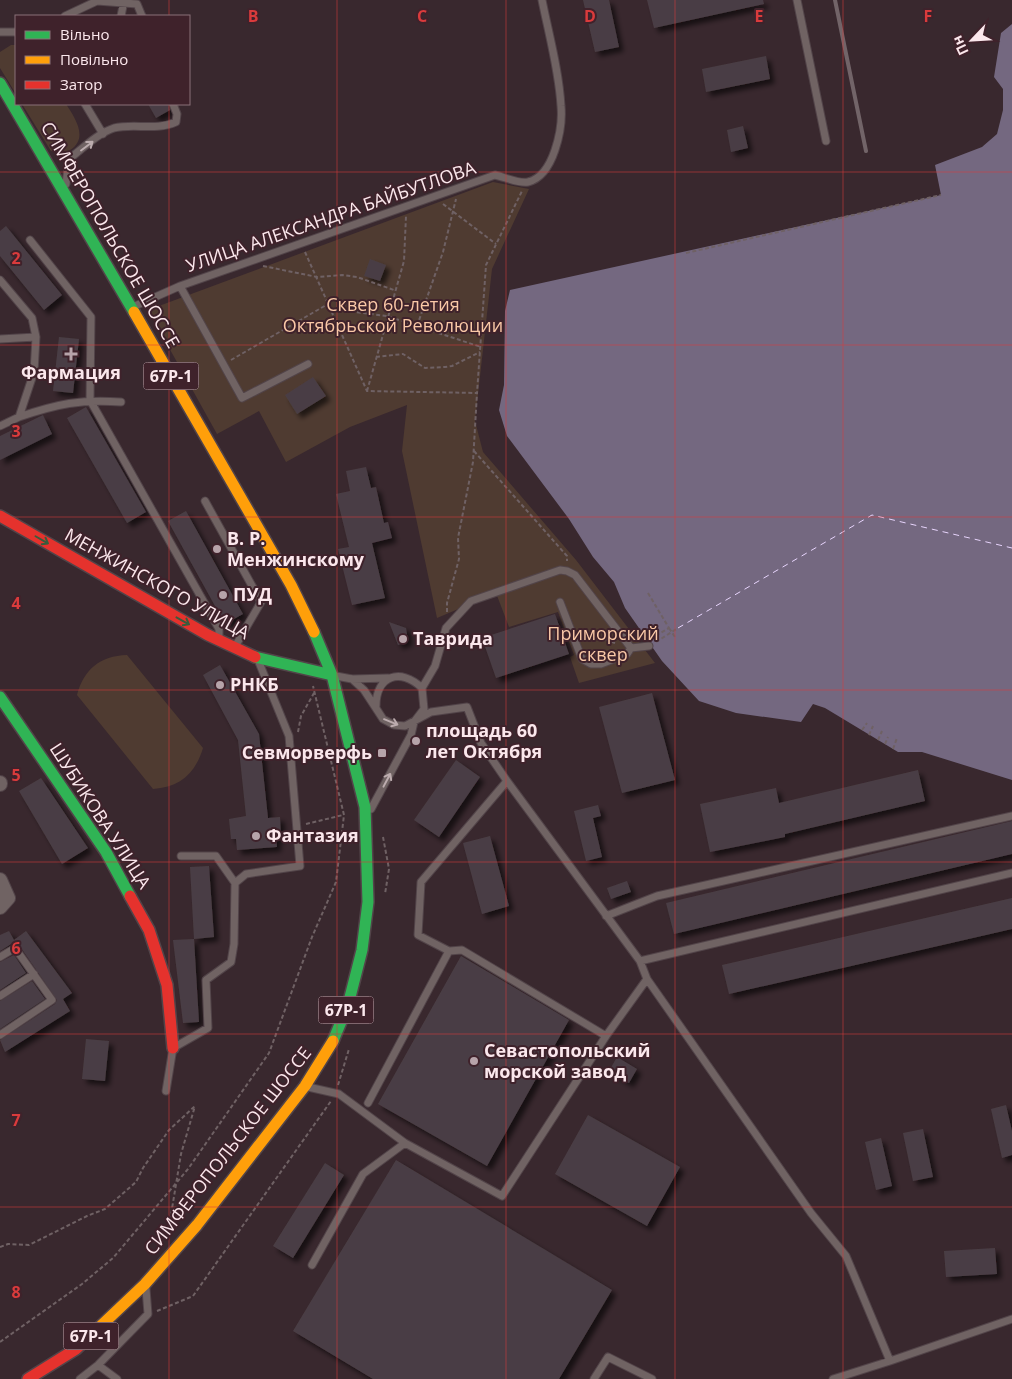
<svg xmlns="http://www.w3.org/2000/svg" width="1012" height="1379" font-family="'Open Sans',sans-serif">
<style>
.green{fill:#4f3b31}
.water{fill:#746880}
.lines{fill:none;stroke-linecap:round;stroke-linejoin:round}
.ferry{stroke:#e8d5fd;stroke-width:1;stroke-dasharray:6 5;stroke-linecap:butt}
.building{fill:#4a3e44;filter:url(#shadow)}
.lane-casing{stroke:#524449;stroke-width:9}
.street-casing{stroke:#524449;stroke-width:16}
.fast-casing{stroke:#524449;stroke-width:14}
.slow-casing{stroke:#524449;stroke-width:14}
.jam-casing{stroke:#524449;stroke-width:14}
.path{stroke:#6f6164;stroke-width:2;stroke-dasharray:4 2.5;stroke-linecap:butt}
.lane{stroke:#706363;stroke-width:7}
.street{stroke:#706363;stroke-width:14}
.fast{stroke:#30b455;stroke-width:11}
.slow{stroke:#ff9f0a;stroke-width:11}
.jam{stroke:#e5322d;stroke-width:11}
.rail{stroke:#726468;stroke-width:4}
.oneway{stroke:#bcacae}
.oneway2{stroke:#395c3c}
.grid{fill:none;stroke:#da3b3c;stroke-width:1;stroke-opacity:0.55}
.poi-dot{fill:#b7a4aa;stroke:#3f222b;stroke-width:2}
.labels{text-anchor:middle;stroke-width:4;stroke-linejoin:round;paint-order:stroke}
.shield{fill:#3f222b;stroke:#c3acb2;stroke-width:1}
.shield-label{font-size:16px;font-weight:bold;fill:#fbe7ec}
.street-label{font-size:18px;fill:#fbe7ec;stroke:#3f222b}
.park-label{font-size:18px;fill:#fac8a7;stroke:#3f222b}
.poi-label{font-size:18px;font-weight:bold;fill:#fbe7ec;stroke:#3f222b;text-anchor:start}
.grid-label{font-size:16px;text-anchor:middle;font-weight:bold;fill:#da3b3c;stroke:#3f222b;stroke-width:4;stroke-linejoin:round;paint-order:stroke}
</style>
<defs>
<filter id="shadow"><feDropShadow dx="4.5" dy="4.5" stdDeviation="2.5" flood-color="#0009"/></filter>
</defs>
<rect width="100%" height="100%" fill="#39282e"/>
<path class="green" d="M11,45H16V94L0,68V52Z
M22,104H66C75,118 89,138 70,150C64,153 57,153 51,151Z
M493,182L529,189L492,269L475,421L483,452L576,560L655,663L579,683L570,657L574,655L558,612L509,627L496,593L437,618L402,451L407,405L350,427L286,462L259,411L217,434L148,310Z
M127,655L203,748C195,774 180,787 153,789L77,695C84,669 100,656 127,655Z"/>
<path class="water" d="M1012,24V780L922,752H898L825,708L813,704L801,722L736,713L699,701L662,661L625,608L614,582L593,557L569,519L507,436L499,410L504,385L505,311L510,290L941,195L935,165L982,147L997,134L1003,110V89L994,77L1001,33Z"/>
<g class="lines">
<path class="ferry" d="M678,628L872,515L1012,548"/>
</g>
<path class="building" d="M583,0H609L619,47L595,52Z
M647,0H763L764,4L654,28Z
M766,56L770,79L706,92L702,69Z
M148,104H168L170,110L156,118Z
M743,126L748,148L731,152L727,130Z
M6,226L62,295L44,310L0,256V231Z
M370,259L386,265L380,281L364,276Z
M59,337L79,339L73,393L53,391Z
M313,377L326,396L297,414L285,395Z
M86,407L146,512L127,523L67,418Z
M43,415L52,434L0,460V436Z
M366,467L371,488L376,487L384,523L388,522L392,538L372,543L385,598L352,605L338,549L349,547L336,494L350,491L346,471Z
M186,511L243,614L225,624L168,521Z
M555,614L569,654L496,678L482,638Z
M389,622L406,628L408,641L398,645Z
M220,665L259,734L268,818L280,817L281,838L276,837L277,847L237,850L236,839H231L229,819L246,816L238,740L203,675Z
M652,693L675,780L622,793L599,707Z
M456,760L480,777L439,837L414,820Z
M918,770L925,801L785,834V837L710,852L700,804L776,788L779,803Z
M41,778L88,848L62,864L19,791Z
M598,805L601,816L593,818L602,857L586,861L574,811Z
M1012,821V854L674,934L666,903Z
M490,836L509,906L482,914L463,843Z
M209,866L214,937L194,939L190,867Z
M627,881L631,892L611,899L607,888Z
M1012,898V929L729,994L722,965Z
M9,931L14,940L26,931L72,993L63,999L70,1011L5,1052L0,1040L55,1004L57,1000L19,945L13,943L0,951V935Z
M194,939L199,1022L183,1023L173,940Z
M14,955L26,973L0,990V962Z
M461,956L569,1020L487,1166L378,1104Z
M32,981L45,999L0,1029V1001Z
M86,1039L109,1041L105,1081L82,1079Z
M617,1057L637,1069L629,1083L609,1071Z
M1006,1105L1012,1131V1155L1002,1158L991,1109Z
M588,1115L680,1167L647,1226L555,1174Z
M923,1129L933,1177L913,1181L903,1133Z
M881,1138L892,1186L876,1190L865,1142Z
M396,1160L612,1290L559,1379H373L293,1331Z
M325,1163L344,1175L293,1258L273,1246Z
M995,1248L997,1274L946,1277L944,1251Z"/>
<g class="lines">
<g class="lane-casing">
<path id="lane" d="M797,0L826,141
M65,16L97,1L137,4L142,16
M121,16L124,1
M0,32H16
M85,104L103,134
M66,184L69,159C82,149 98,133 114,128C134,123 156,131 176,122L177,114L173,104
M30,240L91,317L90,400L219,629V637
M0,280L32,318L36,337
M180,286L242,398L308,364
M135,306L180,286L495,175C504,177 519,184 528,182C554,176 563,128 561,106C559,71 549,35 542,0
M0,339L36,337L34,372L19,417L0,426
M19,417C57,404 81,399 121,402
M205,501L261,602L236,645
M560,602L582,659L591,664H601L627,654L631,648
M336,676L352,679L388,678
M422,688L435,666L446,628L471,601L560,570L567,571L575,575L631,648L649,646
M371,809L411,735L414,722L424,709L422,688C400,667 376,676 376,706
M181,856H216L235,883
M606,916L657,896L1012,816
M449,951L418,935L421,882L507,781
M0,957L15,948L52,1000L0,1035
M640,961L1012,873
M647,979L811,1213L846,1256L890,1361L833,1379
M0,996L34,974
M308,1087L339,1094L405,1143
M166,1091L173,1048L208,1028L206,980L231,962L234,944L235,883L246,874L300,866L289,736L258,660
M368,1103L449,951L462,950L606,1036
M312,1265L363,1174L405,1143L502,1196L606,1036L647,979L640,961L507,781L481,743L467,707L431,712L405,726L394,725L383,719L364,690L352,679
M890,1361L1012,1319
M98,1365L117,1379
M80,1379L98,1365L148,1314L146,1289
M594,1379L608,1357L652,1379"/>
</g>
<g class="street-casing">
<path id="street" d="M0,783V784
M0,880L8,898L0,907"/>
</g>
<g class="fast-casing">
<path id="fast" d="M0,83L134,312
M314,632L332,675L365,807L368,902L362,950L348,1005L333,1041
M255,657L332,675
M0,697L106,852L130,896"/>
</g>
<g class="slow-casing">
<path id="slow" d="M134,312L291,585L314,632
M88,1338L145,1284L197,1225L305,1086L333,1041"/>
</g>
<g class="jam-casing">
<path id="jam" d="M0,516L208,635L255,657
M130,896L149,930L167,985L173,1048
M28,1379L76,1349L88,1338"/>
</g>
<path class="path" d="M443,204L496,244
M305,252L367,391L477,393L486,265L522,191
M686,253L941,195
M263,266L317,277L342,275L357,277L394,290
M331,309L387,316L481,347
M417,326L443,252L456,199
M376,357L403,354L425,368L445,367L452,366L480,352
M231,360L328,304
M367,391L404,261L406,216
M474,451L567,556V561
M648,593L669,628L652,638
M447,612V603L459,559L458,538L473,462L477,393
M669,628L675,637
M581,631L615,643
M656,642L678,628
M862,730L867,723
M298,732L301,716L314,693
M869,735L873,726
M878,740L882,731
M885,744L888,737
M893,749L897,738
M306,824L343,815
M383,837L389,869L385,894
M338,1085L349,1049
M168,1233L181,1154L195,1106
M0,1247L8,1244L29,1245L87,1216L105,1209L136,1182L143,1168L169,1130L195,1106
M157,1311L193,1296L331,1101
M0,1342L82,1284L113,1258L188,1169L269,1053L312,937L336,882L344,815L313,686"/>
<use href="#lane" class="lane"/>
<use href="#street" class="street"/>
<use href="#fast" class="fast"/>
<use href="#slow" class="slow"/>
<use href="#jam" class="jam"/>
<path class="rail" d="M835,0L866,151"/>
</g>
<defs><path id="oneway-shaft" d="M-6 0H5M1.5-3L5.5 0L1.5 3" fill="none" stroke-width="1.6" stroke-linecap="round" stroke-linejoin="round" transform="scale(1.25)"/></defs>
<g class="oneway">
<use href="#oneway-shaft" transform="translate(87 146) rotate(-37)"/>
<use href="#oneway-shaft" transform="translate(391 722) rotate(22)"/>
<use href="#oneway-shaft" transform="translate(387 780) rotate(-62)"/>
</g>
<g class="oneway2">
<use href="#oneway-shaft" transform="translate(42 540) rotate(30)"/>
<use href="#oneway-shaft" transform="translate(183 621) rotate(29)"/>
</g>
<path class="grid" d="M169,0V16M337,0V1379M506,0V1379M675,0V1379M843,0V1379M169,104V1379M0,172H1012M0,345H1012M0,517H1012M0,690H1012M0,862H1012M0,1034H1012M0,1207H1012"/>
<g class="poi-dot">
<path d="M68.5 346.5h5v5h5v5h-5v5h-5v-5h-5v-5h5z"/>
<circle cx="217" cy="549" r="5"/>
<circle cx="223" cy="595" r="5"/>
<circle cx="403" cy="639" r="5"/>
<circle cx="220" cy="685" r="5"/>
<circle cx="416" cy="741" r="5"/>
<rect x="377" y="748" width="10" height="10" rx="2.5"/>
<circle cx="256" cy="836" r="5"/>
<circle cx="474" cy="1061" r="5"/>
</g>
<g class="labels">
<g class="shield">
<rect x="143.5" y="362.5" width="55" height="27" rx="4"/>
<rect x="318.5" y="996.5" width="55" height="27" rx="4"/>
<rect x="63.5" y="1322.5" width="55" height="27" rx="4"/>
</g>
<g class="shield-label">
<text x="171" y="382">67Р-1</text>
<text x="346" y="1016">67Р-1</text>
<text x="91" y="1342">67Р-1</text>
</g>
<g class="street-label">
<text transform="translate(331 217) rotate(-19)" y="6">УЛИЦА АЛЕКСАНДРА БАЙБУТЛОВА</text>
<text transform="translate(110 235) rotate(60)" y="6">СИМФЕРОПОЛЬСКОЕ ШОССЕ</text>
<text transform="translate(157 584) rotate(29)" y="6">МЕНЖИНСКОГО УЛИЦА</text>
<text transform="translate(100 816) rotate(57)" y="6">ШУБИКОВА УЛИЦА</text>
<text transform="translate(228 1151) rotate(-52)" y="6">СИМФЕРОПОЛЬСКОЕ ШОССЕ</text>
</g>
<g class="park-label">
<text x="393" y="311">Сквер 60-летия<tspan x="393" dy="21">Октябрьской Революции</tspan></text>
<text x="603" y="640">Приморский<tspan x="603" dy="21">сквер</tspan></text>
</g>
<g class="poi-label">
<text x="71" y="379" text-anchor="middle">Фармация</text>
<text x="227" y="545">В. Р.<tspan x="227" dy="21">Менжинскому</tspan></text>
<text x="233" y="601">ПУД</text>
<text x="413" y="645">Таврида</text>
<text x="230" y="691">РНКБ</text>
<text x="426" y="737">площадь 60<tspan x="426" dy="21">лет Октября</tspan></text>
<text x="372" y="759" text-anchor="end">Севморверфь</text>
<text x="266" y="842">Фантазия</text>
<text x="484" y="1057">Севастопольский<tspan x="484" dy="21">морской завод</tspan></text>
</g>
</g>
<g class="grid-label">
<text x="253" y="22">B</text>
<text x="422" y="22">C</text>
<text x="590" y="22">D</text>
<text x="759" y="22">E</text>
<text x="928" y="22">F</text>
<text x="16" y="264">2</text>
<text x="16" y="437">3</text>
<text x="16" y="609">4</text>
<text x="16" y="781">5</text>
<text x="16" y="954">6</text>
<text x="16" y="1126">7</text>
<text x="16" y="1298">8</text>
</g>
<rect x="15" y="15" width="175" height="90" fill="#3f222b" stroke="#8a7178"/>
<rect x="25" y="31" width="25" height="8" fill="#30b455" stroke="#8a7178"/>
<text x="60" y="40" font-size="15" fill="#fbe7ec">Вільно</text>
<rect x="25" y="56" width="25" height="8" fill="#ff9f0a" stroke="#8a7178"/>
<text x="60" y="65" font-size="15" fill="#fbe7ec">Повільно</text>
<rect x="25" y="81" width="25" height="8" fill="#e5322d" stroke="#8a7178"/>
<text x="60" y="90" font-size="15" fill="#fbe7ec">Затор</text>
<g transform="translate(972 40) rotate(245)" stroke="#3f222b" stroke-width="4" paint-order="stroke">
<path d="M0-4L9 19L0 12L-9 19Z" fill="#fbe7ec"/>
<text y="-8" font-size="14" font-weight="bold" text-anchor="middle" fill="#fbe7ec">Пн</text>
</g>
</svg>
